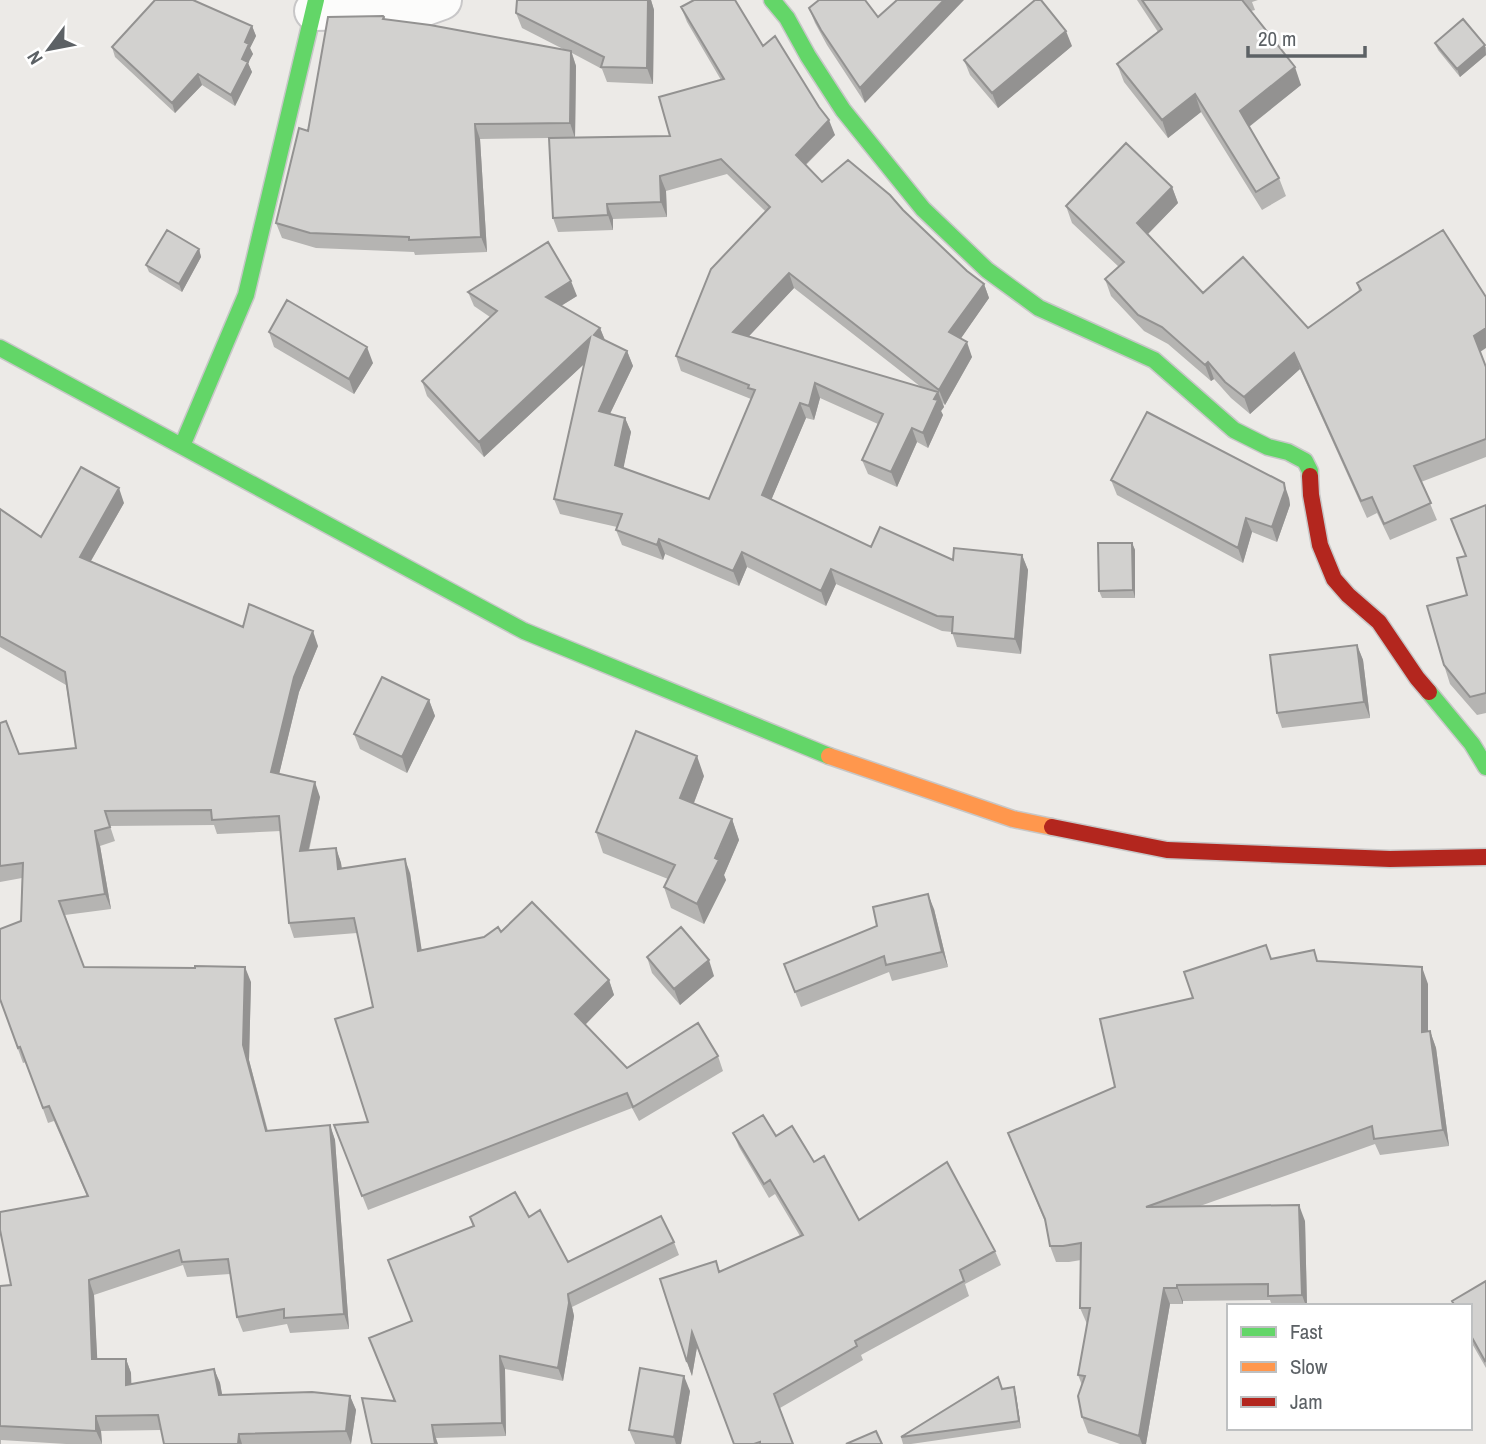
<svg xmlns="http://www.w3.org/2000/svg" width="1486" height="1444" font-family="'Archivo Narrow',sans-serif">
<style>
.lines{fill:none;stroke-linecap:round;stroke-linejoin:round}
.street-casing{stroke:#c8c7c8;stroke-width:42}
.fast-casing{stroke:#c7c7c7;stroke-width:19}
.slow-casing{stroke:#c7c7c7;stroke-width:19}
.jam-casing{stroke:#c7c7c7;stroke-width:19}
.street{stroke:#fcfcfb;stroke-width:38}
.fast{stroke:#63d668;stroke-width:16}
.slow{stroke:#ff974d;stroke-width:16}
.jam{stroke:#b3261e;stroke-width:16}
.wall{fill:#b5b4b2;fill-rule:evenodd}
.shaded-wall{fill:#939291}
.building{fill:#d2d1cf;stroke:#939291;stroke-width:2}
</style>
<rect width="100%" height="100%" fill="#eceae7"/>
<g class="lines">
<g class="street-casing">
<path id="street" d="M314,11L417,9L442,0"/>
</g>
<g class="fast-casing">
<path id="fast" d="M772,0L787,18L808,56L843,110L923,209L987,270L1039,308L1154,360L1234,430L1268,447L1288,452L1305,461L1310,471V476
M0,348L524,631L829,756
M182,446L246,295L316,0
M1429,692L1472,744L1486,767"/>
</g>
<g class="slow-casing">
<path id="slow" d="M829,756L1013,819L1052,827"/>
</g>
<g class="jam-casing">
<path id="jam" d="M1310,476L1311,495L1320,545L1334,579L1348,595L1379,622L1417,678L1429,692
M1052,827L1167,850L1390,859L1486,857"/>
</g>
<use href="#street" class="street"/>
<use href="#fast" class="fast"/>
<use href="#slow" class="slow"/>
<use href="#jam" class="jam"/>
</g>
<path class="wall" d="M517,0H651L654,10L653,84L607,82L602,69L572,53L576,66L575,138L670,136L721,80L687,22L681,7L763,46L835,135L806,165L822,182L903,210L967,271L984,284L989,298L960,339L972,357L945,405L943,403L944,407L941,411L943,415L928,448L917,442L897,487L868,474L862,460L878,424L820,398L814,420L806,418L771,500L871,547L953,560L1022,555L1028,570L1021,654L957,647L952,632L942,631L836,584L826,606L747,567L739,586L665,554L663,560L622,545L616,530L617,527L560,514L554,499L585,363L484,457L427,396L422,381L490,317L474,306L468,292L577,296L561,306L600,328L605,340L627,351L633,366L610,414L625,418L631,432L623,468L709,499L751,399L681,371L676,356L766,212L727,174L666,191L667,217L613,219V230L558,232L553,218L549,138L480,139L487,252L415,255L414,252L316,248L282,238L276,223L308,131L384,17L385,19L565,50L522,28L516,13ZM794,288L921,387L748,336Z
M865,0V103L827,45L815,23L809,8Z
M1137,0H1258L1252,2L1255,10L1251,11L1301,85L1249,127L1279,178L1286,196L1262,210L1201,112L1168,138L1124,82L1117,64L1158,32Z
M252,26L256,36L250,48L253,54L248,63L252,72L235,106L202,85L175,113L115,57L112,47Z
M1435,43L1486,47V55L1460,77L1438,50Z
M1072,46L998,108L970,75L964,60Z
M1172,187L1178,203L1148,234L1203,293L1308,328L1359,291L1357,283L1480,352L1486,367V457L1421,482L1437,520L1390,540L1377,513L1367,518L1300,369L1250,414L1231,398L1214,379L1211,381L1168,344L1144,331L1111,296L1105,279L1119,267L1072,223L1066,206Z
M199,249L201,257L182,292L149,272L146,265Z
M269,332L373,363L354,394L274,347Z
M1111,480L1289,498L1290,505L1277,542L1252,532L1243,563L1117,495Z
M124,503L91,561L243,627L318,646L299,692L279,774L320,797L309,851L336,848L341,863L342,868L410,873L421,950L484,937L501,932L609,980L614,995L585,1025L627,1068L718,1056L723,1071L639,1121L632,1108L368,1210L334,1125L368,1122L373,1007L357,933L294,938L289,923L281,831L217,834L214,825L110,826L115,841L100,846L111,909L65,915L84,967L251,982L249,1060L268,1131L330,1125L335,1140L349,1329L290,1333L287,1324L243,1332L237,1317L230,1274L187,1277L183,1265L94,1295L97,1359H126L131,1373V1384L214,1369L220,1383L222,1395L350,1396L356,1410L351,1444H164L161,1430L101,1431L102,1444H66L1,1440V1444H0V1286L11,1285L87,1196L54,1121L48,1123L26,1062L23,1063L0,999L21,921L22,878L0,882V723L19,754L76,748L66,685L0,647V509L41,537Z
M1486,505V713L1477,715L1450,684L1444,665L1467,595L1465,556Z
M1132,543L1135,550V598H1102L1099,591Z
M1357,645L1363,660L1370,718L1282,728L1277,713Z
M429,700L435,716L407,773L360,749L354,734Z
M704,776L694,803L732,819L739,840L724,875L726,880L704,924L671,908L664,887L668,879L603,853L596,832Z
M934,909L948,967L892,981L889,972L801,1007L784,964Z
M647,957L714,976L680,1005L652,973Z
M1271,959L1318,961L1428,984V1032L1430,1031L1436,1048L1449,1146L1380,1155L1375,1144L1200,1206L1305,1221L1307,1306H1272L1270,1300L1183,1301V1304H1170L1146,1444H1120L1088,1433L1082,1417V1385L1078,1375L1087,1324L1080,1308L1081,1260L1069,1262H1056L1050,1246L1046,1224L1008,1133L1115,1087L1193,998Z
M733,1133L776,1136L814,1162L859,1220L995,1251L1001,1265L965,1284L969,1296L861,1355L863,1360L780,1408L793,1444H734L697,1347L692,1376L687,1362L720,1271L800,1236L775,1194L769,1198L739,1147Z
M470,1217H529L568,1262L674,1242L679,1255L572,1307L574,1316L563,1381L505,1369L506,1436L436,1438L394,1401L369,1338L411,1321L473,1226Z
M1486,1281V1368L1470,1340V1306H1453L1452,1301Z
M1014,1387L1016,1395L1021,1428L911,1444H903L901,1437L1002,1389Z
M690,1391L681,1444H635L629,1430Z"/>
<path class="shaded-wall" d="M648,0H651L654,10L653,84L647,68Z
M944,0H964L865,103L860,88Z
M252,26L256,36L250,48L253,54L248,63L252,72L235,106L231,95L242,59L245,42Z
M1066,31L1072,46L998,108L992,93Z
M1485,45L1486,55L1460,77L1457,69Z
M571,51L576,66L575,138L570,123Z
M1295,67L1301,85L1246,129L1240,111Z
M198,74L202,85L175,113L172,103Z
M1195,94L1201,112L1168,138L1162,120Z
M829,120L835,135L801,169L796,155Z
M475,124L480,139L487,252L481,237Z
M660,176L666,191L667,217L661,202Z
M1172,187L1178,203L1143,239L1137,223Z
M607,204L613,219V230L608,215Z
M199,249L201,257L182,292L179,284Z
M789,273L794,288L739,347L733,332Z
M571,281L577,296L551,312L546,297Z
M984,284L989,298L955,347L949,332Z
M600,328L606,343L594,335Z
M1486,328V348L1480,352L1474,336Z
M590,338L596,353L484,457L479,442Z
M967,342L972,357L945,405L939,390Z
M367,347L373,363L354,394L349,379Z
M627,351L633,366L604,426L599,411Z
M1294,353L1300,369L1250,414L1244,397Z
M1208,362L1214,379L1211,381L1205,365Z
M815,383L820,398L814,420L809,406Z
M938,392L944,407L941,411L943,415L928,448L923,433L934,399Z
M800,403L806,418L767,510L762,495Z
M625,418L631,432L621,480L615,465Z
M912,428L917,442L897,487L891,472Z
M1284,483L1289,498L1290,505L1277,542L1272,527Z
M119,488L124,503L85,571L80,557Z
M1246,518L1252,532L1243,563L1238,548Z
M659,539L665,554L663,560L657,545Z
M1132,543L1135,550V598L1133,590Z
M742,552L747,567L739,586L733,571Z
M1022,555L1028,570L1021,654L1015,639Z
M831,569L836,584L826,606L821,591Z
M313,631L318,646L299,692L276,787L271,772L294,677Z
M1357,645L1363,660L1370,718L1364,702Z
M429,700L435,716L407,773L402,757Z
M697,756L704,776L688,818L680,798Z
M315,782L320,797L305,866L300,851Z
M732,819L739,840L724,875L726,880L704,924L697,904Z
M95,831L100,846L111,909L105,894Z
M336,848L341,863L343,884L338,869Z
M405,859L410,873L424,965L418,951Z
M928,894L934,909L948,967L942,952Z
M709,960L714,976L680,1005L674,989Z
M245,967L251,982L249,1060L271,1145L266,1131L243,1045Z
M1422,967L1428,984V1049L1422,1032Z
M609,980L614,995L581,1029L575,1014Z
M1430,1031L1436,1048L1449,1146L1443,1130Z
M330,1125L335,1140L349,1329L344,1314Z
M1299,1205L1305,1221L1307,1306H1306L1302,1295Z
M89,1280L94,1295L98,1373L92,1359Z
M1177,1285L1183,1301V1304L1177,1288Z
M1164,1288L1170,1304L1146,1444H1142L1139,1436Z
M568,1294L572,1307L574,1316L563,1381L558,1368Z
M692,1332L697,1347L692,1376L687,1362Z
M500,1356L505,1369L506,1436L502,1423Z
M126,1359L131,1373L132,1400L126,1385Z
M214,1369L220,1383L225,1410L219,1395Z
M684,1376L690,1391L681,1444H676L674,1437Z
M1014,1387L1016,1395L1021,1428L1019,1421Z
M350,1396L356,1410L351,1444L346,1431Z
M96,1416L101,1431L102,1444L96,1431Z
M432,1425L436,1438L438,1444H435Z
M239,1434L242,1444H238Z"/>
<path class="building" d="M155,0H193L252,26L245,42L249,44L242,59L248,62L231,95L198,74L172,103L112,47Z
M517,0H648L647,68L601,67L604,57L516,13Z
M694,0H735L763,46L775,36L819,107L829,120L796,155L822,182L848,160L890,195L903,210L967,271L984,284L949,332L967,342L939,390L789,273L733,332L938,392L934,399L938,400L923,433L912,428L891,472L862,460L883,414L815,383L809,406L800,403L762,495L871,547L880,527L953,560L954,548L1022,555L1015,639L952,633L953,617L937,616L831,569L821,591L742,552L733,571L659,539L657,545L616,530L622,514L554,499L590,338L479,442L422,381L497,311L468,292L548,242L571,281L546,297L600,328L594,335L627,351L599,411L625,418L615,465L709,499L755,390L748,388L749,385L676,356L711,269L770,207L721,159L660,176L661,202L607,204L608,215L553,218L549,138L670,136L659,97L724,79L681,7Z
M819,0H865L878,17L897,0H944L860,88L821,30L809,8Z
M1035,0H1041L1066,31L992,93L964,60Z
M1142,0H1242L1295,67L1240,111L1279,178L1256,192L1195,94L1162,120L1117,64L1162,29Z
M383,16L384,17L383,19L430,25L571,51L570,123L475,124L481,237L409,240V237L310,233L276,223L299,128L308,131L328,17Z
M1463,19L1485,45L1457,69L1435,43Z
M1126,143L1172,187L1137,223L1203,293L1243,257L1308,328L1361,290L1357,283L1443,230L1486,297V328L1474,336L1486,367V439L1414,466L1431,503L1384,524L1372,497L1361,501L1294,353L1244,397L1225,382L1208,362L1205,365L1162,327L1138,315L1105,279L1124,262L1066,206Z
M167,230L199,249L179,284L146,265Z
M287,300L367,347L349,379L269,332Z
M1147,412L1284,483L1285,490L1272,527L1246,518L1238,548L1111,480Z
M81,467L119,488L80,557L243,627L249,604L313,631L294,677L271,772L315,782L300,851L336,848L338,869L405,859L418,951L484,937L498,927L501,932L532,902L609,980L575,1014L627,1068L698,1023L718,1056L633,1107L627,1093L362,1196L334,1125L368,1122L335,1019L373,1007L354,918L289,923L279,816L212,820L211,810L105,811L110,827L95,831L105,894L59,901L84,967L195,968V966L245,967L243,1045L266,1131L330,1125L344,1314L284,1318V1309L237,1317L228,1259L182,1262L179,1250L89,1280L92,1359H126V1385L214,1369L219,1395L312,1392L350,1396L346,1431L239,1434L238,1444H164L158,1415L96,1416V1431L0,1426V1286L11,1285L0,1230V1212L88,1196L49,1106L43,1108L20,1047L18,1048L0,999V929L21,921L23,863L0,866V723L6,721L19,754L76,748L65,672L0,636V509L41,537Z
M1486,505V693L1470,697L1444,665L1427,606L1467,595L1457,558L1466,556L1451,519Z
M1098,543H1132L1133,590L1099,591Z
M1357,645L1364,702L1277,713L1270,655Z
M382,677L429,700L402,757L354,734Z
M636,731L697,756L680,798L732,819L715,858L719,860L697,904L664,887L675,865L596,832Z
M928,894L942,952L886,965L884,956L795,992L784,964L877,926L873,907Z
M681,927L709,960L674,989L647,957Z
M1266,945L1271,959L1314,950L1317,961L1422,967V1032L1430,1031L1443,1130L1374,1139L1372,1126L1146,1207L1299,1205L1302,1295L1268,1296V1284L1177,1285V1288H1164L1139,1436L1082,1417L1078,1396L1085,1376L1078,1375L1090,1308H1080L1081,1243L1063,1246H1050L1045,1219L1008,1133L1115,1087L1100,1019L1193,998L1184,972Z
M763,1115L776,1136L792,1126L814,1162L824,1156L859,1220L947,1162L995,1251L960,1270L964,1281L855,1341L857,1346L774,1394L793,1444H760V1442L754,1444H734L692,1332L687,1362L660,1279L716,1261L719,1272L803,1235L770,1180L764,1184L733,1133Z
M515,1192L529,1217L540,1210L568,1262L661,1216L674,1242L568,1294L569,1303L558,1368L500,1356L502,1423L432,1425L435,1444H372L362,1398L395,1401L369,1338L412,1321L388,1260L474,1226L470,1217Z
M1486,1281V1360L1485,1361L1470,1334V1306H1455L1452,1301Z
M640,1368L684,1376L674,1437L629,1430Z
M998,1377L1002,1389L1014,1387L1019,1421L901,1437Z
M876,1431L882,1444H846Z"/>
<rect x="1227" y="1304" width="245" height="126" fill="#ffffff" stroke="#bec0c1" stroke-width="2"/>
<rect x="1241" y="1327" width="35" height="10" fill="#63d668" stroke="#bec0c1" stroke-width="2"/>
<text x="1290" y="1339" font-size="21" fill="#5c6165">Fast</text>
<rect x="1241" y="1362" width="35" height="10" fill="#ff974d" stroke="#bec0c1" stroke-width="2"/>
<text x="1290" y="1374" font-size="21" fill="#5c6165">Slow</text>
<rect x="1241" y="1397" width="35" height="10" fill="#b3261e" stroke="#bec0c1" stroke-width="2"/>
<text x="1290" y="1409" font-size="21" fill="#5c6165">Jam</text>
<g transform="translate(49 49) rotate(238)" stroke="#ffffff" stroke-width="5" paint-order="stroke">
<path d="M0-5L12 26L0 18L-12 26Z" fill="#5c6165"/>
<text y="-10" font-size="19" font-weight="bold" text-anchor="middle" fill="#5c6165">N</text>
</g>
<path d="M1248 46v10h117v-10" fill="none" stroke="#5c6165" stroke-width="3.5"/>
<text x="1258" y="46" font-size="21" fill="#5c6165" stroke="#ffffff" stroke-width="5" paint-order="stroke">20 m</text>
</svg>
